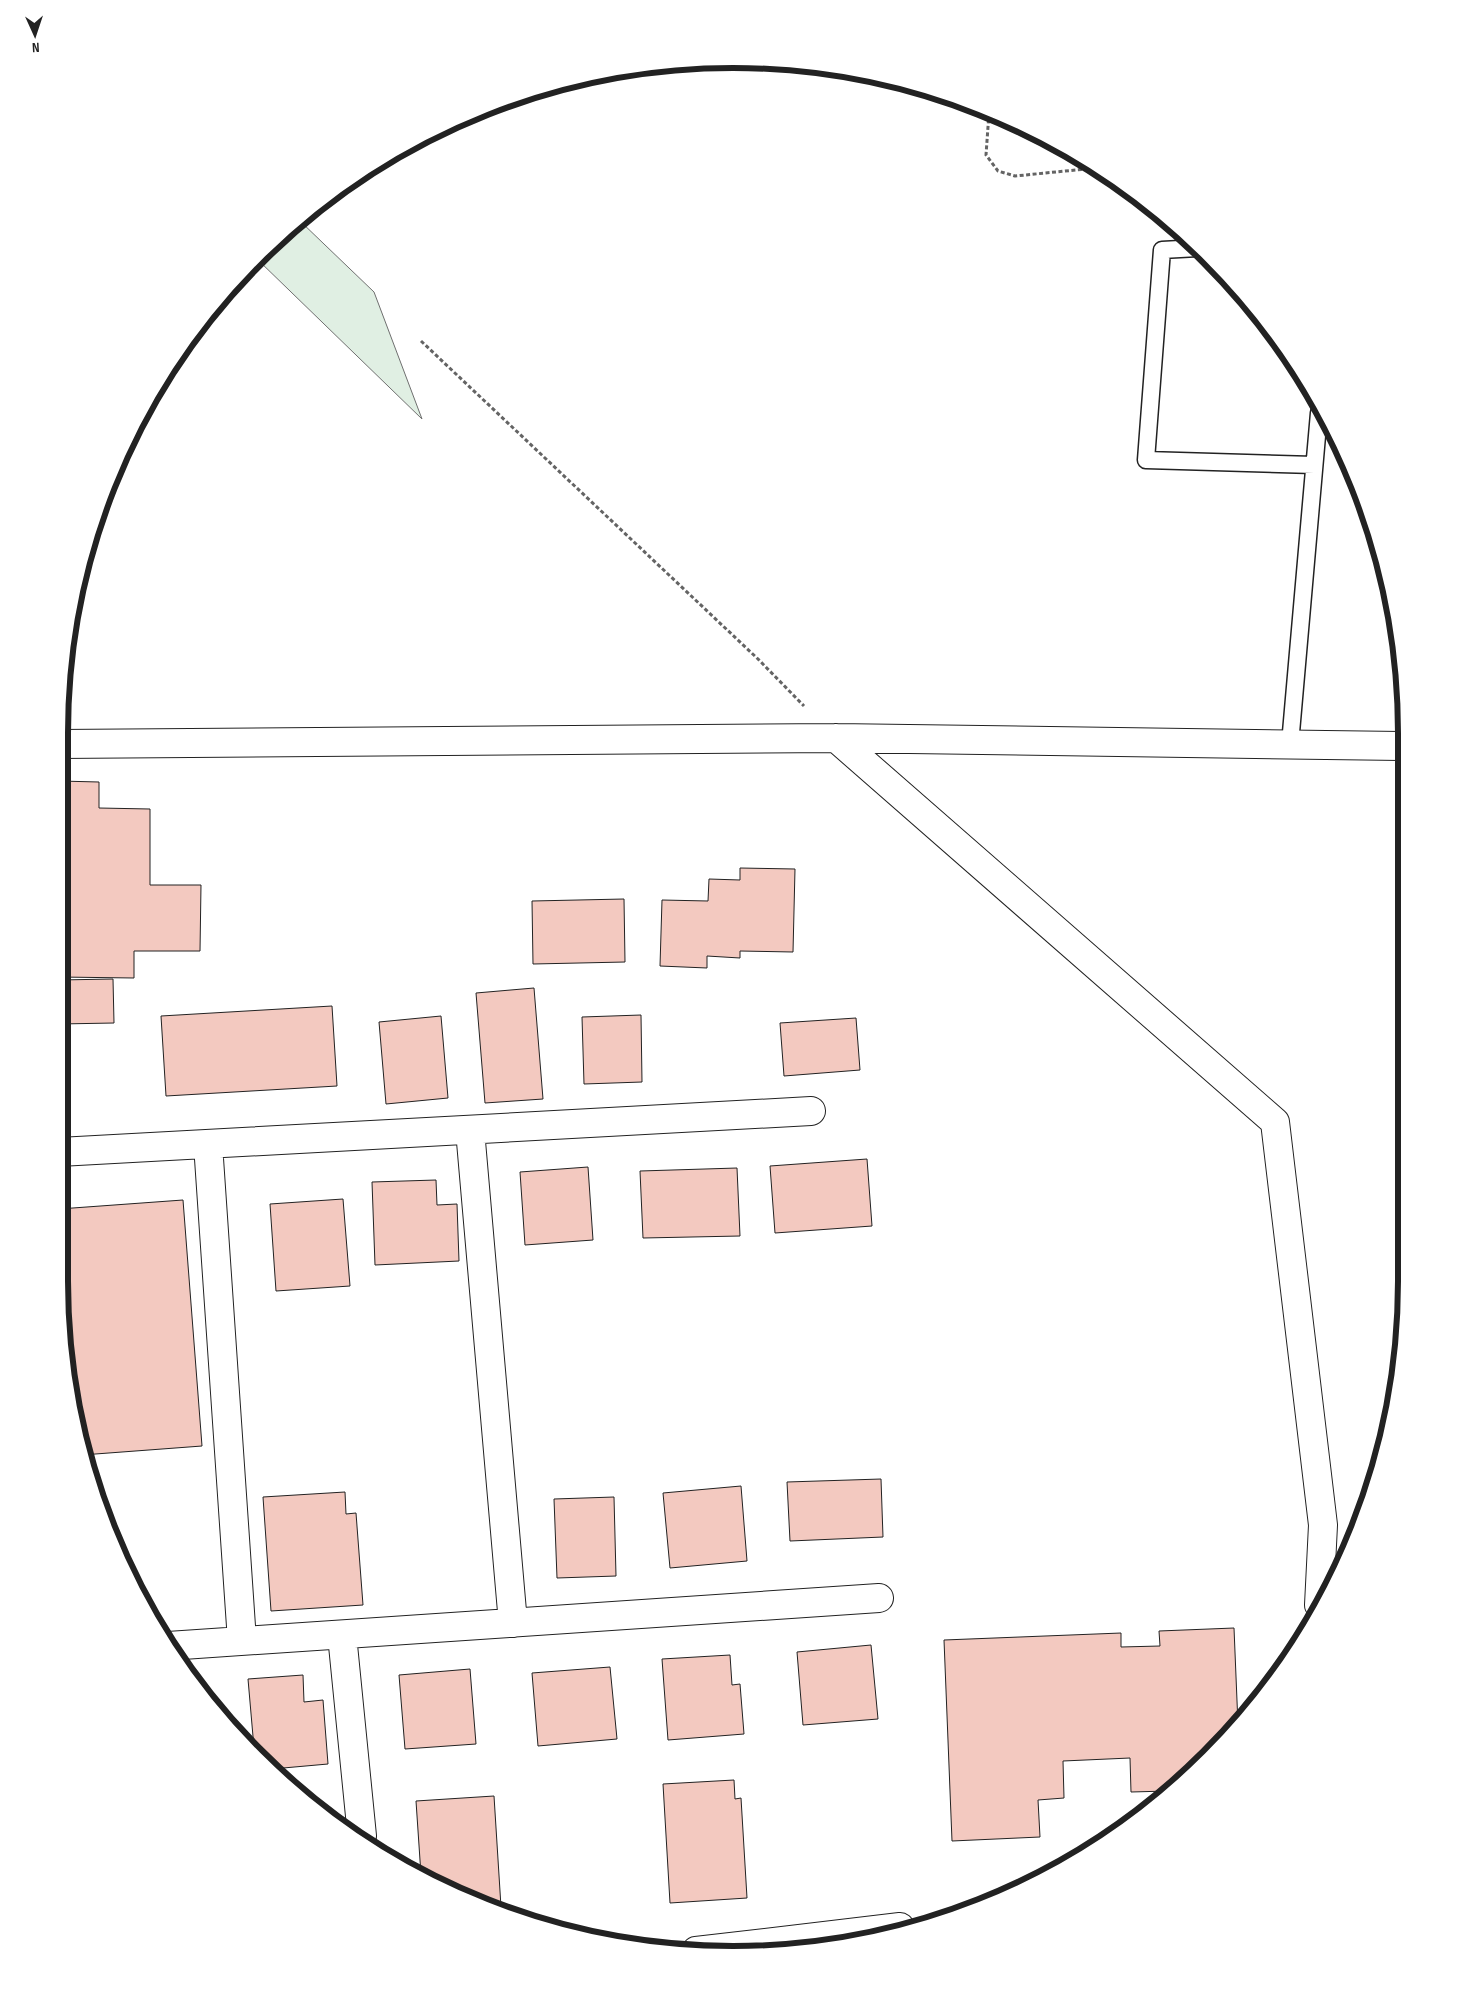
<svg xmlns="http://www.w3.org/2000/svg" width="1465" height="2013" font-family="'Sofia Sans Condensed',sans-serif">
<style>
.green{fill:#e0efe3;stroke:#6f6f6f}
.building{fill:#f3c9c0;stroke:#222}
.lines{fill:none;stroke-linecap:round;stroke-linejoin:round}
.service-casing{stroke:#222;stroke-width:19}
.minor-casing{stroke:#222;stroke-width:30}
.path{stroke:#646464;stroke-width:3;stroke-dasharray:4 2.5;stroke-linecap:butt}
.service{stroke:#fff;stroke-width:16}
.minor{stroke:#fff;stroke-width:28}
.rim{fill:none;stroke:#222;stroke-width:6}
</style>
<rect width="100%" height="100%" fill="#fff"/>
<path class="green" d="M299,220L374,292L422,419L257,259Z"/>
<path class="building" d="M59,781L99,782V808L150,809V885H201L200,951H134V978L59,977Z
M740,868L795,869L793,952L740,951V958L707,956V968L660,966L662,900L708,901L709,879L740,880Z
M624,899L625,962L533,964L532,901Z
M113,979L114,1023L59,1024V980Z
M534,988L543,1099L485,1103L476,993Z
M332,1006L337,1086L166,1096L161,1016Z
M641,1015L642,1082L584,1084L582,1017Z
M441,1016L448,1098L386,1104L379,1022Z
M856,1018L860,1070L784,1076L780,1023Z
M867,1159L872,1226L775,1233L770,1166Z
M588,1167L593,1240L525,1245L520,1172Z
M737,1168L740,1236L643,1238L640,1171Z
M436,1180L437,1205L457,1204L459,1261L375,1265L372,1182Z
M343,1199L350,1286L276,1291L270,1204Z
M183,1200L202,1446L82,1455L59,1280V1209Z
M881,1479L883,1537L790,1541L787,1482Z
M741,1486L747,1561L670,1568L663,1493Z
M345,1492L346,1514L356,1513L363,1605L271,1611L263,1497Z
M614,1497L616,1576L557,1578L554,1499Z
M1234,1628L1238,1725L1168,1791L1131,1792L1130,1758L1063,1761L1064,1798L1038,1800L1040,1837L952,1841L944,1640L1121,1633V1647L1160,1646L1159,1631Z
M871,1645L878,1719L803,1725L797,1652Z
M730,1655L732,1685L740,1684L744,1734L668,1740L662,1659Z
M610,1667L617,1739L538,1746L532,1673Z
M470,1669L476,1744L405,1749L399,1675Z
M303,1675L304,1702L323,1700L328,1764L272,1769L254,1748L248,1679Z
M734,1780L735,1799L741,1798L747,1898L670,1903L663,1784Z
M494,1796L501,1907L435,1885L421,1875L416,1801Z"/>
<g class="lines">
<g class="service-casing">
<path id="service" d="M1198,248L1162,250L1146,460L1314,465
M1290,744L1319,413"/>
</g>
<g class="minor-casing">
<path id="minor" d="M836,738L1275,1122L1323,1525L1319,1605
M59,744L836,738L1401,746
M470,1130L513,1623
M208,1144L242,1641
M59,1152L811,1111
M342,1635L362,1836
M168,1646L879,1598
M696,1951L900,1927"/>
</g>
<path class="path" d="M989,113L986,155L998,171L1015,176L1096,168
M421,341L758,659L804,706"/>
<use href="#service" class="service"/>
<use href="#minor" class="minor"/>
</g>
<path d="M0 0H1465V2013H0ZM733 68H733A665 665 0 0 1 1398 733V1281A665 665 0 0 1 733 1946H733A665 665 0 0 1 68 1281V733A665 665 0 0 1 733 68Z" fill="#fff" fill-rule="evenodd"/>
<path class="rim" d="M733 68H733A665 665 0 0 1 1398 733V1281A665 665 0 0 1 733 1946H733A665 665 0 0 1 68 1281V733A665 665 0 0 1 733 68Z"/>
<g transform="translate(35 35) rotate(177)" stroke="#ffffff" stroke-width="4" paint-order="stroke">
<path d="M0-4L9 19L0 12L-9 19Z" fill="#222222"/>
<text y="-8" font-size="14" font-weight="bold" text-anchor="middle" fill="#222222">N</text>
</g>
</svg>
